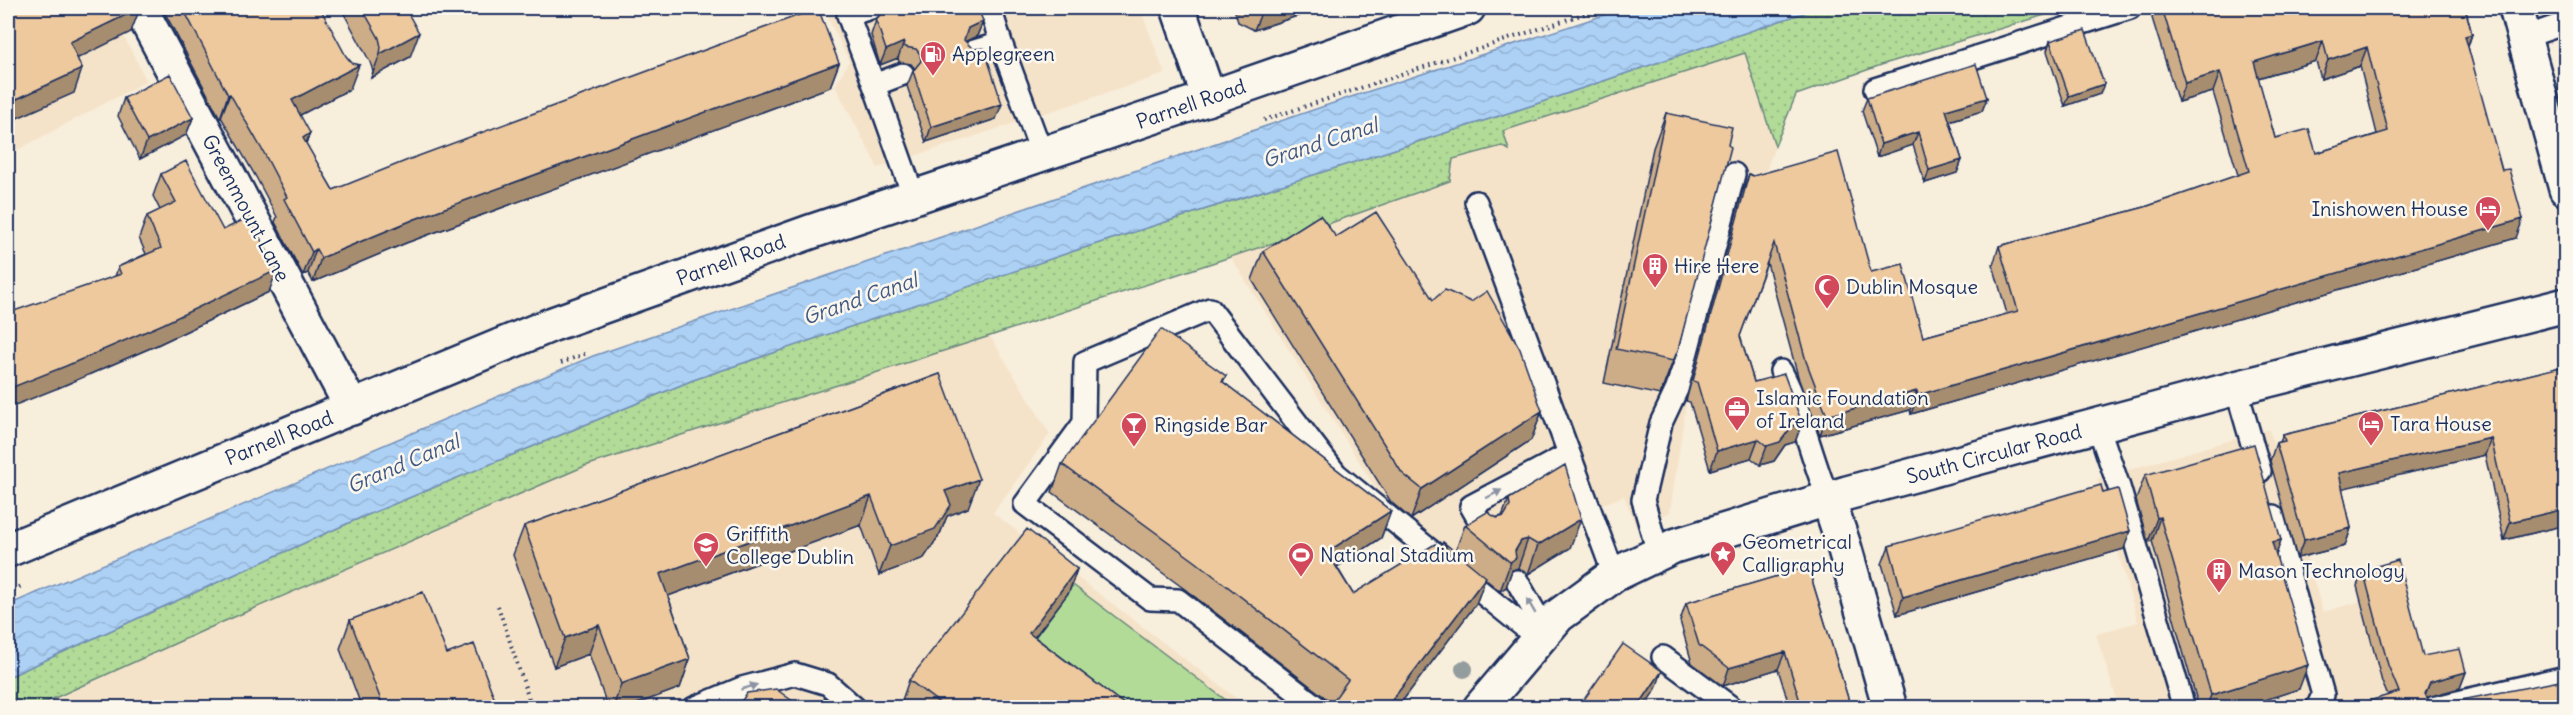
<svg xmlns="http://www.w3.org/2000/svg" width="2573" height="715" font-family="Delius,sans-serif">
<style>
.built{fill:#f5e3c9}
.grass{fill:url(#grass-dots);stroke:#66857b;stroke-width:1.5}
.pitch{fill:#b2db98;stroke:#66857b;stroke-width:1.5}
.water{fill:url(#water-waves);stroke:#7390b9;stroke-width:1.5}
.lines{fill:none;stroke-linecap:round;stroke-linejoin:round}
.service-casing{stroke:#1b2f5e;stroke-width:26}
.minor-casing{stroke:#1b2f5e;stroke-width:38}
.tertiary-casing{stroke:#1b2f5e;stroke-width:38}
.secondary-casing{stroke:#1b2f5e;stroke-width:38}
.path{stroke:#1b2f5e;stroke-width:4;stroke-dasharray:1.5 4.5;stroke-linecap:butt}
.service{stroke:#fbf7ec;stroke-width:21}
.minor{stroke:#fbf7ec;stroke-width:33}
.tertiary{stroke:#fbf7ec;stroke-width:33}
.secondary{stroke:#fbf7ec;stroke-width:33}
.tree{fill:#939d9e}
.wall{fill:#cdad88;stroke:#1b2f5e;stroke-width:1.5;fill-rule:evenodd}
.shaded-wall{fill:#a78d6f;stroke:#1b2f5e;stroke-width:1.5}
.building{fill:#eec99e;stroke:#1b2f5e;stroke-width:1.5;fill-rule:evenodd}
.oneway{fill:#8b93a5}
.labels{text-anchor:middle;stroke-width:5;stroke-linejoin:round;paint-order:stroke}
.poi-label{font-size:20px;fill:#1b2f5e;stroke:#fbf7ec;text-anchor:start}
.street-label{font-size:20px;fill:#1b2f5e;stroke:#fbf7ec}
.water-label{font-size:21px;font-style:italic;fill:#405884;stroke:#fbf7ec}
</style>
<defs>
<pattern id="grass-dots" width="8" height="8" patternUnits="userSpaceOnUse" patternTransform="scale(1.5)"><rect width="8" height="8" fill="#b2db98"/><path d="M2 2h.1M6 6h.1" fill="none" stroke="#98bc85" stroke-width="1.8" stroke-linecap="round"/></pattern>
<pattern id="water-waves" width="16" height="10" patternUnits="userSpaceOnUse" patternTransform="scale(1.5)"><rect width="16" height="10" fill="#add1f5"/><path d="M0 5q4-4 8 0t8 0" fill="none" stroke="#94b4d4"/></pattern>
</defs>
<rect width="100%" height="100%" fill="#f8eedc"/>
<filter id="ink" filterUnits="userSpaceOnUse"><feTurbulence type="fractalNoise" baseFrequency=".0167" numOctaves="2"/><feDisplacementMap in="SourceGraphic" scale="12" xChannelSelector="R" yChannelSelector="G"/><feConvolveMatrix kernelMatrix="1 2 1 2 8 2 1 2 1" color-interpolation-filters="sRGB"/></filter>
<g filter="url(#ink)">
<path class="built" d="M8,8H109L147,81L8,155Z
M823,8H1140L1165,74L878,168L835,86L849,61Z
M1746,52L1775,146L1688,391L1670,512L1636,527L1624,496L1567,518L1509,601L1450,556L1385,503L1230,256L1285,239L1453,159L1502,145L1508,149L1503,131Z
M990,336L1050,434L993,513L1248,707L35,708L218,624L585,466Z
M2269,429L2323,612L2361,601L2382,682L2392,707H2119L2096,634L2138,622L2097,479Z"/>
<path class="grass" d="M1818,8H2068L1884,64L1796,95L1775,146L1745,53L1503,131L1509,150L1502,146L1453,159L1450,181L1285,239L990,336L585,466L218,624L35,707H8V677L353,521L693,380L1071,252L1527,107Z"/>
<path class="pitch" d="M1073,585L1235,707H1089L1020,656Z"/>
<path class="water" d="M1626,8H1818L1527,107L1071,252L693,380L353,521L8,677V605L593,356L1351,97Z"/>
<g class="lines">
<g class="service-casing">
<path id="service" d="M871,8L848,15L874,85
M990,8L1001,43
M2525,37L2566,23
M971,52L1001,43L1042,154
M903,74L874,85L914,198
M1875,89L2130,8
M1476,202L1614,575
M1781,371C1802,411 1811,457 1828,498
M2236,388L2260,471
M2098,426L2119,487L2184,708
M2273,516L2323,695L2317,708
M1487,534L1471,506L1569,454
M1658,553L1643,500L1661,423L1677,389L1734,174
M1517,581L1545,630
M1663,657L1732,708
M694,708L742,688L795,674L828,684L855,708
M1318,708L1178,600L1150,599L1025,504L1084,423L1085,362L1210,309L1336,474L1539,639
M2432,708L2566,677"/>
</g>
<g class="minor-casing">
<path id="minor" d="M140,8L352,408
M1178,8L1209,98"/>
</g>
<g class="tertiary-casing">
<path id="tertiary" d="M2516,8L2566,189
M1828,498L1844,546L1890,708"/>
</g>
<g class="secondary-casing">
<path id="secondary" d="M8,550L553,324L810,232L1209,98L1468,8
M1480,708L1558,616L1614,575L1674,546L1847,493L2236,388L2566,305"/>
</g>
<path class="path" d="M1264,120L1602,8
M561,363L587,353
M8,592L24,585
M498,606L532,708"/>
<use href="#service" class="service"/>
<use href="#minor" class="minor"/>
<use href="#tertiary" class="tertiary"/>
<use href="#secondary" class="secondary"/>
</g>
<circle class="tree" cx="1464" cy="669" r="9"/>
<path class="wall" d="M161,8H320L350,89L300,115L306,144L333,190L839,63L830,87L406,243L313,282L308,273L303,275L275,222L277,217L256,177L221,117L220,118L166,15Z
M341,8H405L410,57L371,78L373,71L370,62Z
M1234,8H1322L1254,30L1238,22Z
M2156,8H2465L2472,34L2468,47L2516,238L1911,414L1910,410L1820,435L1799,380L1767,263L1740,336L1754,382L1802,423L1795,442L1785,445L1774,461L1760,465L1751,458L1710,470L1690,402L1686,401L1742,193L1749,174L1871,272L1923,337L2007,314L1993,265L1999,246L2145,207L2238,175L2213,92L2178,102L2152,18ZM2316,61L2321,79L2360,66L2377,134L2316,153L2275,138L2258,78Z
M876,20L983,21L977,36L966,41L996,119L926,142L907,86L913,71L915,69L911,64L899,62L898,58L880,65L871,35Z
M2050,41L2100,94L2065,106L2047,51Z
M124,98L193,118L186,135L140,159L118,116Z
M1867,98H1987L1982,111L1950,121L1962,160L1957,173L1925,183L1913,145L1877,157L1862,111Z
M1666,113L1728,145L1678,350L1665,385L1660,395L1604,383L1653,148Z
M161,174L223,230L269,292L155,346L58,388L115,277L118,267L146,254L139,238L147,216L160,210L153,196Z
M1336,237L1433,300L1542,411L1531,440L1411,519L1391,502L1252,280L1263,251Z
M2565,366V471L2560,479L2562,526L2504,540L2485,455L2342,488L2351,528L2345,546L2297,558L2270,461L2276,443L2280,442L2283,435Z
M940,374L968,508L947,516L940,534L924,558L879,575L861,525L668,596L690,659L680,688L626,708H608L589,654L554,667L513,555L524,526Z
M1226,376L1223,382L1391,511L1381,538L1337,567L1353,594L1440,548L1443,542L1455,552L1465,525L1502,516L1509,499L1570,548L1528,574L1518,568L1512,570L1506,587L1500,591L1485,579L1476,604L1397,708H1328L1332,703L1186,590L1052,492L1062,464Z
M2145,475L2281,540L2276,555L2299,689L2239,708H2199L2152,541L2148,542L2136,500Z
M2103,493L2124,549L1897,615L1882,564L1889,546Z
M1808,567L1851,708H1790L1778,669L1723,686L1692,663L1680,621L1686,603Z
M1077,569L1069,592L1035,637L1125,705V708H907L901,703L909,680Z
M2363,570L2423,656L2466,672L2460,688L2427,697L2429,701L2441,704L2565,708H2357L2359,704L2388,696L2382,682L2357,586Z
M350,620L447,654L498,708H362L340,649Z"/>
<path class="shaded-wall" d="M140,8L131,32L62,66L70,42Z
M1276,8H1322L1254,30L1261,13Z
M983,21L977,36L962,43L968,28Z
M419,33L410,57L371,78L380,54Z
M2472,34L2465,53V36Z
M2323,41L2316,61L2247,81L2254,62Z
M904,42L898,58L880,65L886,50Z
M2367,47L2360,66L2321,79L2328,60Z
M839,63L830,87L406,243L313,282L321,258L415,219Z
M359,65L350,89L283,124L292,100Z
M82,69L74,93L8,122V103Z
M2220,72L2213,92L2178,102L2185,83Z
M2104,84L2100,94L2065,106L2069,96Z
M230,94L221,117L220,118L228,95Z
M1987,98L1982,111L1942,123L1946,110Z
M1002,104L996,119L926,142L931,127Z
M193,118L186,135L140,159L147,141Z
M1918,132L1913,145L1877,157L1881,144Z
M310,133L301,157L303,138Z
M1962,160L1957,173L1925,183L1929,170Z
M2523,219L2516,238L1911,414L1918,395Z
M316,249L308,273L303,275L312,252Z
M277,270L269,292L155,346L58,388L8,408V389Z
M1678,350L1665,385L1660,395L1673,361Z
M1917,391L1910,410L1820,435L1827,416Z
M1542,411L1531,440L1411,519L1422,489Z
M1802,423L1795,442L1785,445L1774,461L1760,465L1767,446L1792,426Z
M2491,438L2485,455L2332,491L2339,473Z
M1758,439L1751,458L1710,470L1717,451Z
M2565,464V471L2553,492L2559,474Z
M979,479L968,508L947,516L940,534L924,558L879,575L890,546L945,491Z
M871,496L861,525L649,603L660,574Z
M2565,509V517L2562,526L2504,540L2510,522Z
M1391,511L1381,538L1317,580L1327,552Z
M2160,517L2152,541L2148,542L2157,518Z
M1581,519L1570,548L1528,574L1538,545Z
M2351,528L2345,546L2297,558L2304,540Z
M2130,531L2124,549L1897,615L1903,597Z
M1528,539L1518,568L1512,570L1506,587L1500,591L1515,551L1521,541Z
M2281,540L2273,564L2272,542Z
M1077,569L1069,592L1020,656L1029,633Z
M1486,577L1476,604L1397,708H1386Z
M599,625L589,654L554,667L565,638Z
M1785,652L1778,669L1723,686L1729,668Z
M690,659L680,688L626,708H613L621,684Z
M2308,665L2299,689L2239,708H2206L2211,695Z
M1662,671L1656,689L1643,708H1637Z
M2466,672L2460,688L2424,698L2430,682Z"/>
<path class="building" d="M8,8H140L70,42L82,69L8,103Z
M183,8H320L346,56L352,63L359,65L292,100L310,133L303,138L333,190L413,158L818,8L839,63L415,219L321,258L316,249L312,252L284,199L287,197L264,153L230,94L228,95Z
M362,8H405L419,33L380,54L381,47L379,38Z
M885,8H978L983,21L968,28L964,40L973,49L984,48L1002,104L931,127L913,71L921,61L920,54L916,49L905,47L904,42L886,50L876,20Z
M1251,8H1276L1261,13Z
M2162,8H2465L2472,34L2465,36L2502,170L2509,169L2523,219L1918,395L1917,391L1827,416L1806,361L1774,243L1740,336L1754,382L1784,374L1802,423L1792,426L1780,442L1767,446L1758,439L1717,451L1697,382L1693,381L1749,174L1753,176L1838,152L1871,272L1903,264L1923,337L2018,311L1999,246L2145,207L2249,171L2220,72L2185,83ZM2323,41L2328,60L2367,47L2388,131L2316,153L2309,129L2275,138L2254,62Z
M2085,30L2104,84L2069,96L2050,41Z
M1976,64L1987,98L1946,110L1962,160L1929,170L1918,132L1881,144L1867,98Z
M170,74L193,118L147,141L124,98Z
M1666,113L1732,127L1728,145L1731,147L1678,350L1673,361L1616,349Z
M186,161L223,230L249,217L277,270L163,324L66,366L8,389V313L121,274L118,267L161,248L147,216L176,202L161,174Z
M1376,212L1433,300L1445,290L1471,302L1487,291L1520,349L1542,411L1422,489L1402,473L1263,251L1320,215L1336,237Z
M1161,329L1226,376L1222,381L1391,511L1327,552L1353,594L1435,544L1453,558L1443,542L1486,577L1386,708H1328L1348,680L1196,562L1062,464Z
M2565,366V464L2559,474L2565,497V509L2510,522L2491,438L2339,473L2351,528L2304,540L2276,443L2285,441L2283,435Z
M940,374L979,479L945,491L951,505L935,529L890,546L871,496L660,574L690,659L621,684L599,625L565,638L524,526Z
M2254,444L2281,540L2272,542L2308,665L2211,695L2160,517L2157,518L2145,475Z
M1565,465L1581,519L1538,545L1528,539L1521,541L1515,551L1516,558L1510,562L1465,525L1487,512L1497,518L1504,516L1510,506L1509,499Z
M2101,485L2103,493L2118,489L2130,531L1903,597L1889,546Z
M1027,529L1077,569L1029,633L1125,705L1124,708H946L909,680Z
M2398,560L2423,656L2460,649L2466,672L2430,682L2425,694L2429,701L2441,704L2565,680V708H2360L2359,704L2399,692L2388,665L2363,570Z
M1808,567L1851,708H1802L1785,652L1729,668L1699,645L1686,603Z
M423,592L447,654L474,644L498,708H369L382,703L350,620Z
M1623,644L1662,671L1637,708H1578Z
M776,689L802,708H737L747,693Z"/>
<defs><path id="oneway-solid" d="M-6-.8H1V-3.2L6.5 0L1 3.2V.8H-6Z" transform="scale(1.5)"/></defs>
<g class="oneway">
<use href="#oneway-solid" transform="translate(1494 494) rotate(-28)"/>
<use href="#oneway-solid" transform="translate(1531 606) rotate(-120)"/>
<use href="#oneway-solid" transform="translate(749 687) rotate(-17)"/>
</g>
</g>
<defs>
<g id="fuel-pin" transform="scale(1.35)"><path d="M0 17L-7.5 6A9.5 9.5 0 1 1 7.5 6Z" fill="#d1495b" stroke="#fbf7ec"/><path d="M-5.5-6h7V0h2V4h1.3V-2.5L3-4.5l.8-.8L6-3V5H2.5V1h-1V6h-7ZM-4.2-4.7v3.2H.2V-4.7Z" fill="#fff"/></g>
<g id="hotel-pin" transform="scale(1.35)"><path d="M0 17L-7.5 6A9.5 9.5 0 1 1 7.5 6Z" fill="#d1495b" stroke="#fbf7ec"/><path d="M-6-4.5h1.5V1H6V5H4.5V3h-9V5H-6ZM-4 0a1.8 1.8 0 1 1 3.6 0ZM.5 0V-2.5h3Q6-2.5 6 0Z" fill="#fff"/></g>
<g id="building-pin" transform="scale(1.35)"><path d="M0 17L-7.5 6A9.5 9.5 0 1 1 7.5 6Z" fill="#d1495b" stroke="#fbf7ec"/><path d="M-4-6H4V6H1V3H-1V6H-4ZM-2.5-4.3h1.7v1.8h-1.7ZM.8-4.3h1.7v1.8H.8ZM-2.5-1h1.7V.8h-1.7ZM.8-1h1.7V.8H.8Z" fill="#fff"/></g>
<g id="mosque-pin" transform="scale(1.35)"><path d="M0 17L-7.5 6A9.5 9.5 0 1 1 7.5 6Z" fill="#d1495b" stroke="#fbf7ec"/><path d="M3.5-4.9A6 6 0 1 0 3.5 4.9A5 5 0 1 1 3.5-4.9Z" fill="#fff"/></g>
<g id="office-pin" transform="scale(1.35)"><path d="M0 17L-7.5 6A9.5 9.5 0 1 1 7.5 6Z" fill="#d1495b" stroke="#fbf7ec"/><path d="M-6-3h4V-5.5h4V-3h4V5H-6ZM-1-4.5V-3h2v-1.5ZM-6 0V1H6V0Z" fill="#fff"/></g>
<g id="bar-pin" transform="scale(1.35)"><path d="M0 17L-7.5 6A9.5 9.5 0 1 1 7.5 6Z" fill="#d1495b" stroke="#fbf7ec"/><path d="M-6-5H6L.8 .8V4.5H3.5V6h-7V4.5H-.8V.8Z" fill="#fff"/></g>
<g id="university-pin" transform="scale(1.35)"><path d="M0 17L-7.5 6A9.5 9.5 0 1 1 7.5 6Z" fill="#d1495b" stroke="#fbf7ec"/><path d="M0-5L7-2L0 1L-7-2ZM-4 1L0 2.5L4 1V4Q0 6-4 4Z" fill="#fff"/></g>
<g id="sight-pin" transform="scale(1.35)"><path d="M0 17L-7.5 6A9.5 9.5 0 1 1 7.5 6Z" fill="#d1495b" stroke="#fbf7ec"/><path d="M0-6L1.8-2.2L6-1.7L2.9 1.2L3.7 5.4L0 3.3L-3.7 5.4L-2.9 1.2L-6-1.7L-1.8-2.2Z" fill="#fff"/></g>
<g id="stadium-pin" transform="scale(1.35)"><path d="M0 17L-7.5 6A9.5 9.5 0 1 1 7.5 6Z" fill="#d1495b" stroke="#fbf7ec"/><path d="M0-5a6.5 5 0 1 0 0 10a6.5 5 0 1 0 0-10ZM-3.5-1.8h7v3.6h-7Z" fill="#fff"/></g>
</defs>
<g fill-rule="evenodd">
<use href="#fuel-pin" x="933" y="54"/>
<use href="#hotel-pin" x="2488" y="209"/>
<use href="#building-pin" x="1655" y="266"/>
<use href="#mosque-pin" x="1827" y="287"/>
<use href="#office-pin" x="1737" y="409"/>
<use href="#hotel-pin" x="2371" y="424"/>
<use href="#bar-pin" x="1134" y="425"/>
<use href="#university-pin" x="706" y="545"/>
<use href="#sight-pin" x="1723" y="554"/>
<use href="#stadium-pin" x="1301" y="555"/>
<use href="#building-pin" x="2219" y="571"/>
</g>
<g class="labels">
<g class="poi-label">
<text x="952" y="61">Applegreen</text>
<text x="2468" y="216" text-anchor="end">Inishowen House</text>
<text x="1674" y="273">Hire Here</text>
<text x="1846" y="294">Dublin Mosque</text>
<text x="1756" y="405">Islamic Foundation<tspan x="1756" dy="23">of Ireland</tspan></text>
<text x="2390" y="431">Tara House</text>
<text x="1154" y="432">Ringside Bar</text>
<text x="726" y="541">Griffith<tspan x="726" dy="23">College Dublin</tspan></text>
<text x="1742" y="549">Geometrical<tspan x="1742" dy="23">Calligraphy</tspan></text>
<text x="1320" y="562">National Stadium</text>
<text x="2238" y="578">Mason Technology</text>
</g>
<g class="street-label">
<text transform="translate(1191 104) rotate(-19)" y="7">Parnell Road</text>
<text transform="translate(246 208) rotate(62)" y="7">Greenmount Lane</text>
<text transform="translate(731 260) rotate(-20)" y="7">Parnell Road</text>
<text transform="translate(279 438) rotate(-22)" y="7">Parnell Road</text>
<text transform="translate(1994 454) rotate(-15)" y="7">South Circular Road</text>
</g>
<g class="water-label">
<text transform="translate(1320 143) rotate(-18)" y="7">Grand Canal</text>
<text transform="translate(860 299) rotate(-19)" y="7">Grand Canal</text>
<text transform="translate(403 464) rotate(-23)" y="7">Grand Canal</text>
</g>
</g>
<rect width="2573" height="715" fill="none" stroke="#fbf7ec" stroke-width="30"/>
<rect x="15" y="15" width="2543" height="685" fill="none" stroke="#1b2f5e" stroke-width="2" filter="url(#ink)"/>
</svg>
